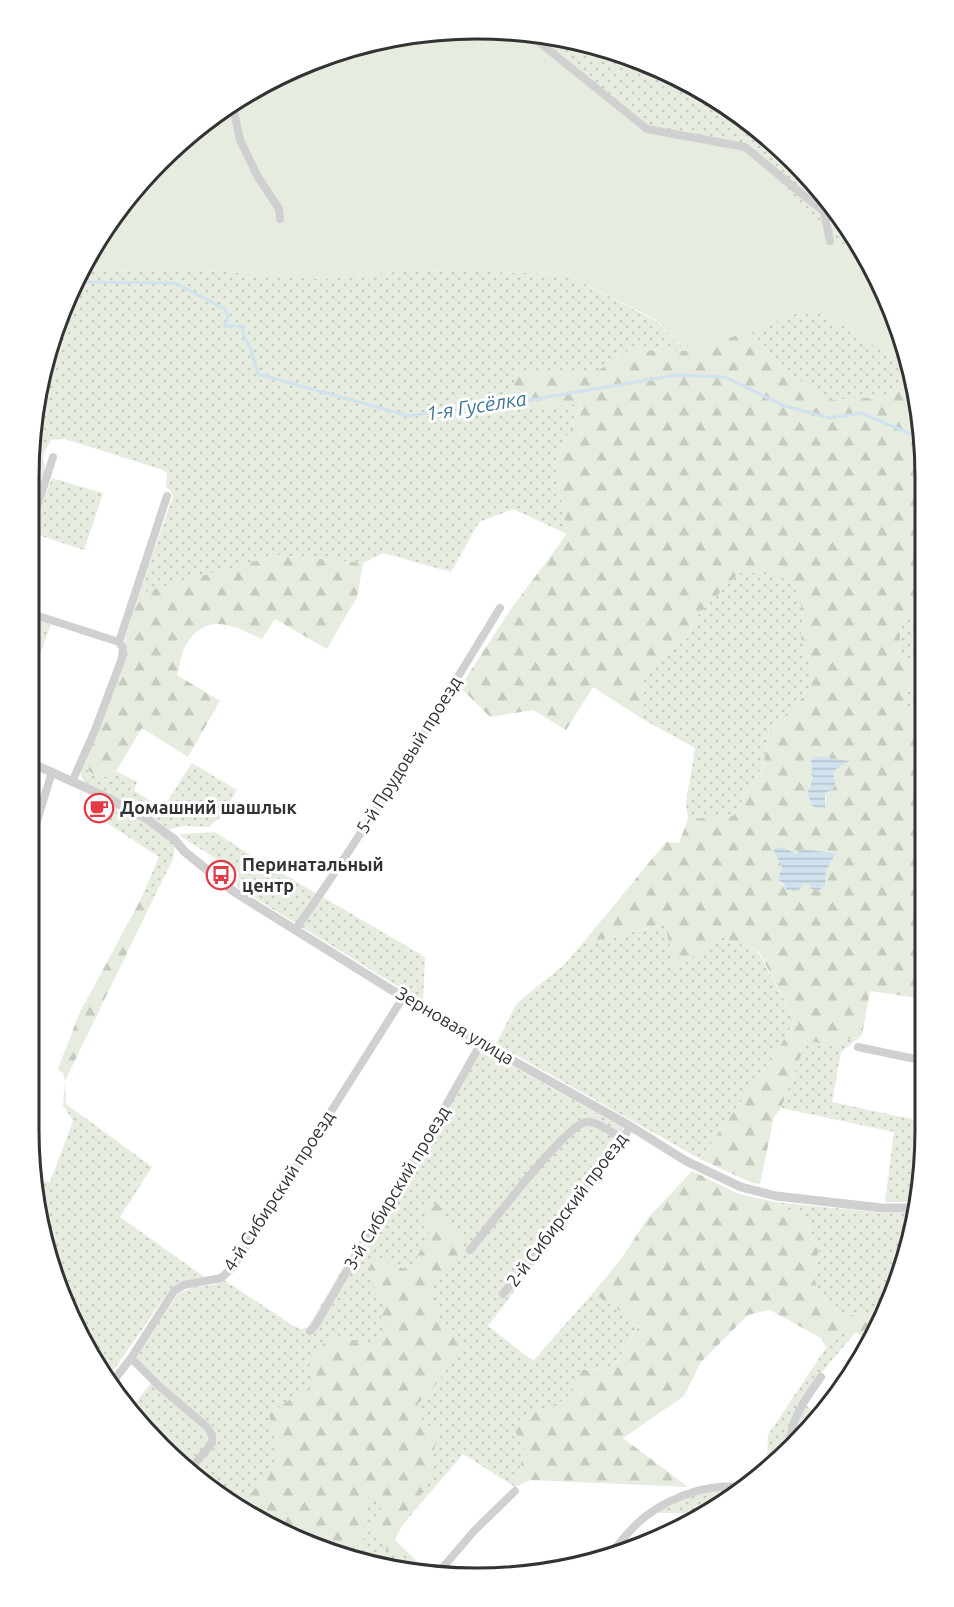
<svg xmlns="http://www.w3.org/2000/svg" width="954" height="1607" font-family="Ubuntu,sans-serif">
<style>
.grass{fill:url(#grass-dots)}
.forest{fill:url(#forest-firs);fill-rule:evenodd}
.garden{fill:#e6ecdf}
.water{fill:url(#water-rules)}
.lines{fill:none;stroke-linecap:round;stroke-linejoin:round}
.stream{stroke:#cfe2ee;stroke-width:3}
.minor{stroke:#d0d0d0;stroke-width:8}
.tertiary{stroke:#d0d0d0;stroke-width:9}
.labels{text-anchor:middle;stroke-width:6;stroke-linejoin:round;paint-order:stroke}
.street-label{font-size:18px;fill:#333;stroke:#fff}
.poi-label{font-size:18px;font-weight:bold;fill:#333;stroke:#fff;text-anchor:start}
.water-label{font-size:20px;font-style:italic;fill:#3f7597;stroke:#fff}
.rim{fill:none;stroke:#333;stroke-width:3}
</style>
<defs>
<pattern id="grass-dots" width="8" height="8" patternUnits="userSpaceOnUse" patternTransform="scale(1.5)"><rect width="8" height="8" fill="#e6ecdf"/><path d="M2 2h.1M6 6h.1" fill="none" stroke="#c6cbc0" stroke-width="1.8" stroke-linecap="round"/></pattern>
<pattern id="forest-firs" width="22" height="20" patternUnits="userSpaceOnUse" patternTransform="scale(1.5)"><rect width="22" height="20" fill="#e6ecdf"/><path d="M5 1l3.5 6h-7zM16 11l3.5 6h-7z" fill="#c6cbc0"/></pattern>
<pattern id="water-rules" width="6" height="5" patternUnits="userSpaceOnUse" patternTransform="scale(1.5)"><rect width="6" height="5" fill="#cfe2ee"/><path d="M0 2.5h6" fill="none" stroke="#b2c2cd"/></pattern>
</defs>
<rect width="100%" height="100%" fill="#fff"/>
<path class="grass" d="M558,37L649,63L726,104L814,181L863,250L830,241L647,129L550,51Z
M83,270L231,272L321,279L416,270L566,274L656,321L687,351L629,350L593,374L516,373L509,410L581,403L555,464L567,534L513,509L479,522L451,572L383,553L363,563L278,555L143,593L141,587L173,496L171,491L166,487L167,473L163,470L65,439L51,440L43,454L45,471L29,521V447L52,333Z
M809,308L850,328L884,353L907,357L909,371L885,397L830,400L784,370L751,332Z
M52,478L103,493L84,550L32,533Z
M771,572L794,583L803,612L801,638L812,665L810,690L769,731L763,765L733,816L688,819L686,803L695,748L641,718L645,670L687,638L697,616L739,573Z
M925,608V733L914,726L903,704L914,673L898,655L901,629L908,614Z
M29,617L51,624L29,686Z
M192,763L237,790L220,818L208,827L185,826L169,829L151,816L83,781L80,770L82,766L93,774L104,777L116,771L137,782L134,791L163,808Z
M113,805L146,822L175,845L173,859L156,893L141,899L159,857L107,823Z
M215,832L244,851L425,957L423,1002L237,887L239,873L180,836L181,834Z
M666,924L721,937L757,950L795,1020L776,1053L700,1159L496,1044L517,1003L565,964L582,944Z
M862,1035L841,1052L832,1102L925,1122V1160L916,1202H885L894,1132L781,1108L807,1039L827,1046Z
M473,1051L480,1054L485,1051L622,1127L628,1140L488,1326L533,1361L593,1293L640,1323L612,1369L581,1370L568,1398L537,1412L525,1448L515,1487L463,1454L392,1537L426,1570L333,1555L204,1486L129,1411L152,1382L131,1364L177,1295C195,1283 207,1289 224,1280L292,1325L301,1329L308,1327C362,1234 420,1144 473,1051Z
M65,1081L66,1104L152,1167L120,1217L206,1278L184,1282L171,1288L108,1378L52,1274L37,1181L50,1182L73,1121L63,1105Z
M775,1202L883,1213H914L902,1274L881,1317L878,1312L843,1316C815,1294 810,1284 819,1250L810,1233L809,1221Z
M843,1328L856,1332L821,1373L805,1405L818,1414L767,1467L768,1435L826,1348Z
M710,1490H742L699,1513H655L687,1498Z"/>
<path class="forest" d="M751,332L784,370L830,400L885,397L909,371L925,447V608L908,614L901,629L898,655L914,673L903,704L914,726L925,733V999L870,991L862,1035L827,1046L807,1039L781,1108L774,1117L760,1184L752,1183L700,1159L776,1053L795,1020L758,950L721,937L675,970L665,924L582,944L666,842L679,843L688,819L733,816L763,766L769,731L810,690L812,665L801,638L803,612L794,584L771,572L739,573L697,616L687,638L645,670L641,718L593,687L566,730L533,710L490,717L460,687L511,609L567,534L555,464L581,404L508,410L516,373L593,374L629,350L687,351L718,340ZM837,760L848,761L833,771L828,790L825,793L826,802L814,807C799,782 820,773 837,760ZM787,850L797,854L812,851L831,852L835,856L826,872L825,884L804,882L784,886L778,878L782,866L779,858Z
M278,555L363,563L357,597L327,649L275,619L262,639C235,626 208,611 187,643C181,652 180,666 177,675L220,701L188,757L142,728L116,771L105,777L93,774L82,766C108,709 121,647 141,587L144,592Z
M156,893L65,1081L63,1073L58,1069L79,1014L141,899Z
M692,1171L739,1194L775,1202L809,1221L810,1233L819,1250C810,1284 815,1295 843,1316L878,1312L881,1317L869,1340L856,1332L843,1328L826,1348L821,1338L770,1310L748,1315L701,1362L684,1396L623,1438L688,1487L531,1480L515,1487L525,1448L513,1428L537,1412L568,1398L580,1370L612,1369L640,1324L593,1293L621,1259L648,1218Z
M439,1203L446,1225L466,1240L458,1257L434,1279L432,1301L437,1309L438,1318L458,1335L463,1343L439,1381L418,1404L419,1426L440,1427L434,1450L425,1453L434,1465C426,1493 407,1514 395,1540L405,1556L387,1550L370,1527L385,1503L364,1496V1538L352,1552L345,1557L333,1555L241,1506C248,1495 271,1473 274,1465C280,1448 273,1430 269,1414L297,1395L313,1388L309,1366L319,1348L334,1334L369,1345L379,1342L389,1326L381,1317L385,1304L367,1275L373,1257L410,1271L429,1233L426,1209Z"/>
<path class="garden" d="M477,29L529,34L647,129L746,152L830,241L863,250L902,333L907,357L884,353L850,328L809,308L751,332L718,340L687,351L656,320L566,274L416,270L321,279L231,272L83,270L104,228L160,160L228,104L306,63L390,37Z"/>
<path class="water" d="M815,756L849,761L833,771L835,785L833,789L825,793V808L814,807L807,794L813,778L811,760Z
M782,847L797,854L800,849L836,853L826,872L825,885L818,891L810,888V884L804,883L799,890L793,892L791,889L787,890L782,882L779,881L778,879L782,866L773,849Z"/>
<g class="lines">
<path class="stream" d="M77,282L175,283L225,309L228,316L224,326H242L244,337L251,349L258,374L409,416L468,407L519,402L676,375L725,377L782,405L830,418L861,413L923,439"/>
<path class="minor" d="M529,34L647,129L745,147L824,212L830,241
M232,102L240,140L258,177L279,209L280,219
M29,533L53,457
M29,613L119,642
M72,782L95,730L122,658L123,648L119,642L167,496
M29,847L52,772
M295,930C369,826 433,717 500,608
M858,1047L925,1061
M470,1250C487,1229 565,1125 586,1122C598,1121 613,1133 623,1140
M503,1294L620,1146L630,1126
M310,1331L315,1326L359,1250L430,1134L481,1043
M131,1358L159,1386L207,1427L212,1435V1443L189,1471
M111,1384L131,1358L174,1291L184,1285L221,1278L232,1268L404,996
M789,1444C794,1413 804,1402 821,1377
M608,1557C619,1544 632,1526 646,1516C674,1495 712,1482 747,1488
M439,1572L474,1531L515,1491"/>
<path class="tertiary" d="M29,762L104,796L147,819L174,839L185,852L233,891L435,1017L630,1126L686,1161L741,1187L776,1196L882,1208H915"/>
</g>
<defs>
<g id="cafe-ring" transform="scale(1.5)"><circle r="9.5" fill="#fff" stroke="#e63946" stroke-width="1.5"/><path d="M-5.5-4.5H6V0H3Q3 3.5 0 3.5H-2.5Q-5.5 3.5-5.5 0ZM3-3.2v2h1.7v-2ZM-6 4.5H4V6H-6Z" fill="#e63946"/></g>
<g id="bus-ring" transform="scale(1.5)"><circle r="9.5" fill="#fff" stroke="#e63946" stroke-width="1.5"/><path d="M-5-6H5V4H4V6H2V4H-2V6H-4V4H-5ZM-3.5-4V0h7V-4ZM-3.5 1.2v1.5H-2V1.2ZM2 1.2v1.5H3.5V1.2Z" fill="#e63946"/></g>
</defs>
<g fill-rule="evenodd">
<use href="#cafe-ring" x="99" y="808"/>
<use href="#bus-ring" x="221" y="875"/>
</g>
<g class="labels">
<g class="street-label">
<text transform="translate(409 755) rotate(-58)" y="6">5-й Прудовый проезд</text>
<text transform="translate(455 1026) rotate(31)" y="6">Зерновая улица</text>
<text transform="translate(397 1188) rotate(-59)" y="6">3-й Сибирский проезд</text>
<text transform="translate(279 1191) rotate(-57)" y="6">4-й Сибирский проезд</text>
<text transform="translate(567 1210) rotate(-53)" y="6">2-й Сибирский проезд</text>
</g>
<g class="poi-label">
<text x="120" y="814">Домашний шашлык</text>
<text x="242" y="871">Перинатальный<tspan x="242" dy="21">центр</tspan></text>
</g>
<g class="water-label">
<text transform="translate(476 406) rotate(-9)" y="7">1-я Гусёлка</text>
</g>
</g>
<path d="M0 0H954V1607H0ZM477 39H477A438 438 0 0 1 915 477V1130A438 438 0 0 1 477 1568H477A438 438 0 0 1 39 1130V477A438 438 0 0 1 477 39Z" fill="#fff" fill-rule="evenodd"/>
<path class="rim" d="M477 39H477A438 438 0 0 1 915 477V1130A438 438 0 0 1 477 1568H477A438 438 0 0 1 39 1130V477A438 438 0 0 1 477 39Z"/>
</svg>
